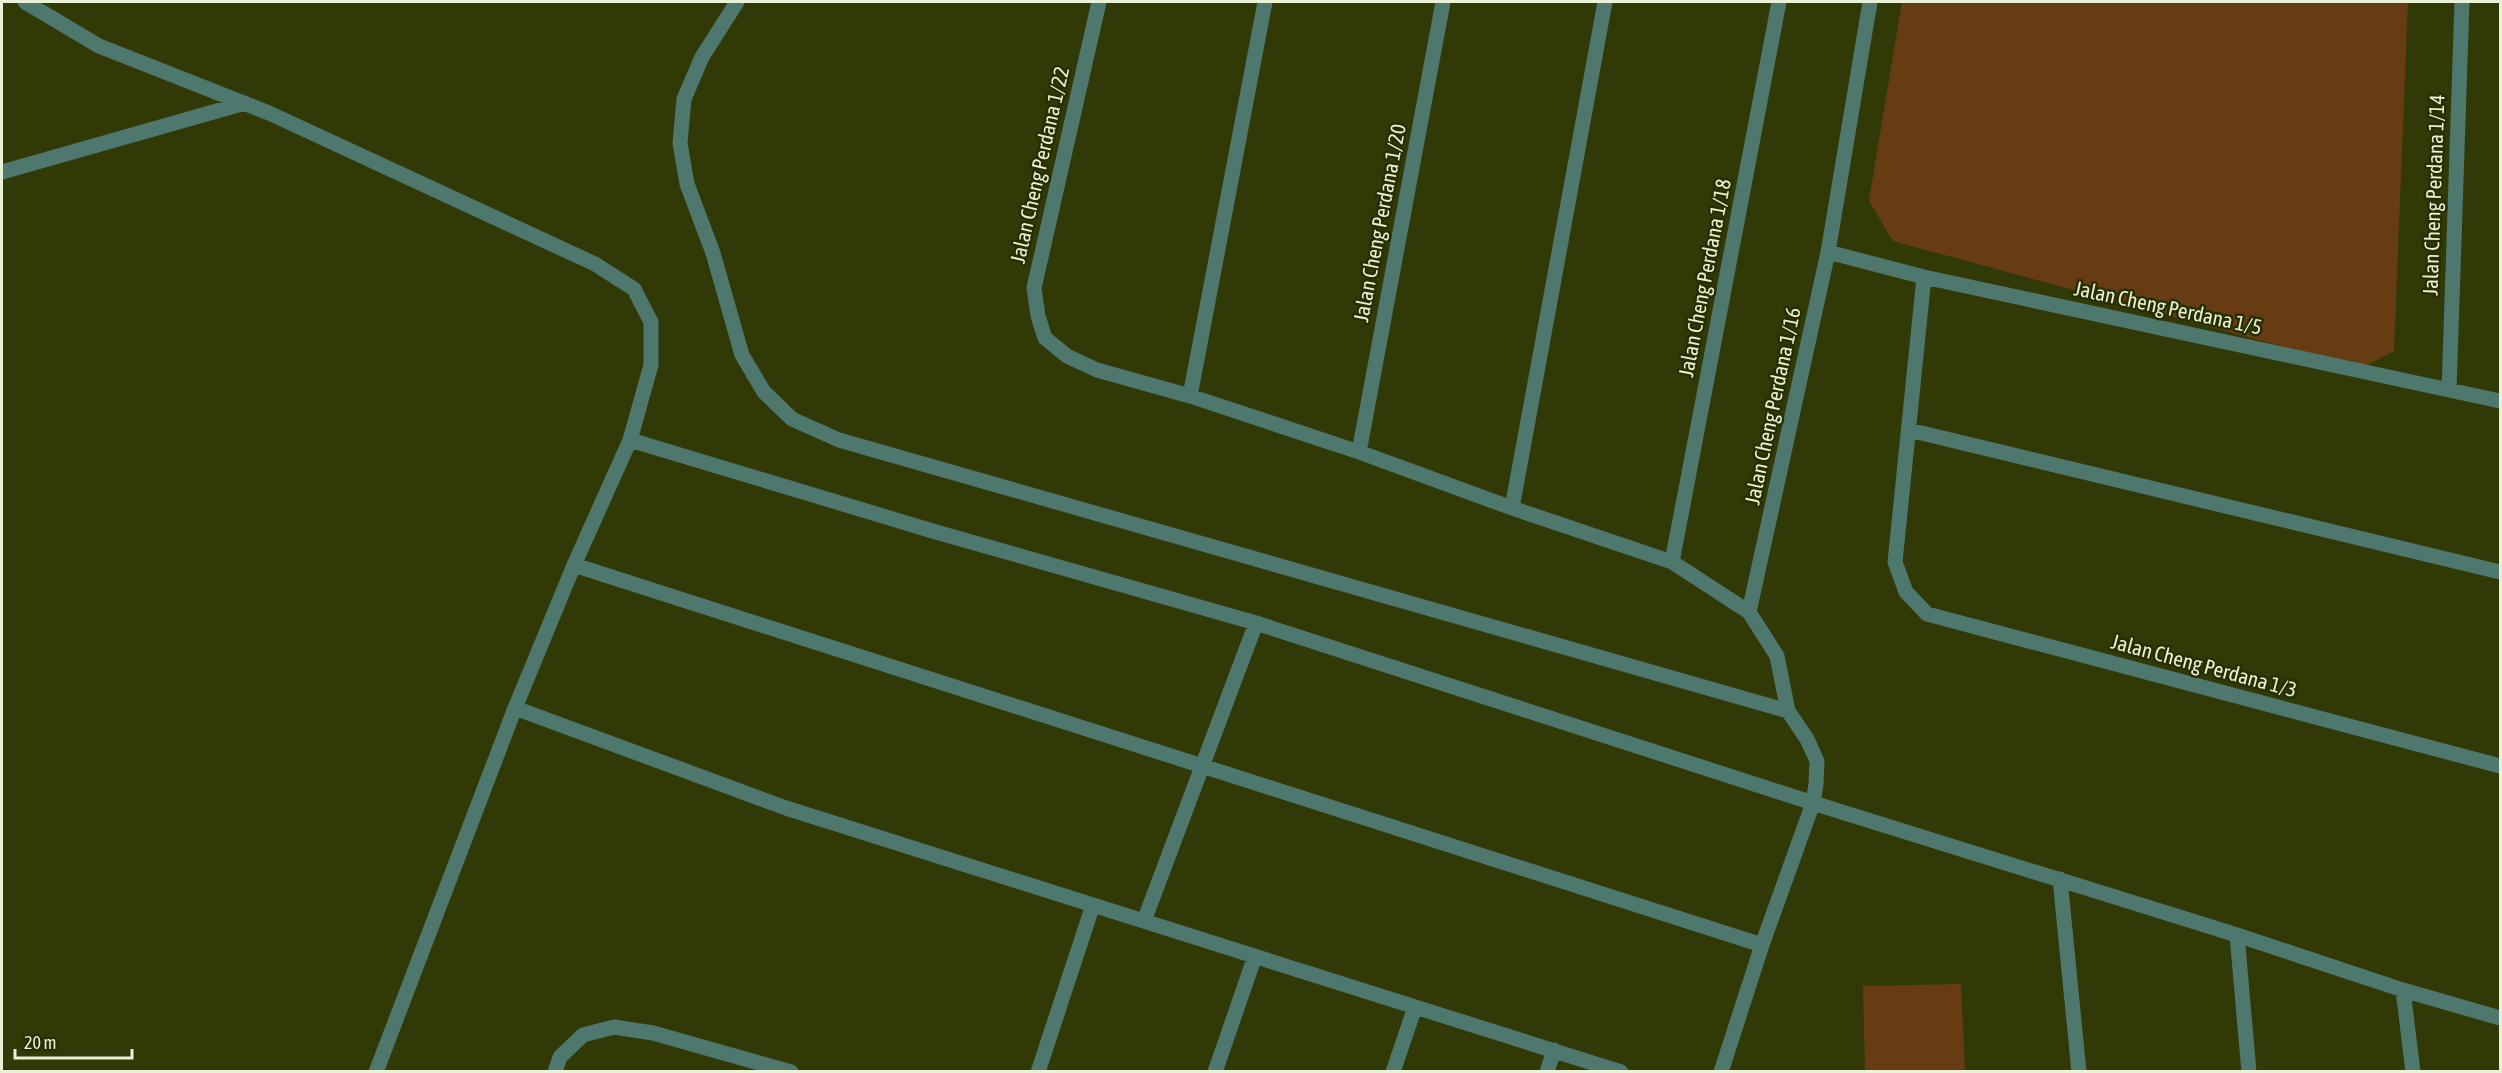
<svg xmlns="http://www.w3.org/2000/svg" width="2502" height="1073" font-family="'Asap Condensed',sans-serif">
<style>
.green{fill:#683c12}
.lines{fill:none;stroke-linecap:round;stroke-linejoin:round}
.minor{stroke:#4e776e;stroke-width:15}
.labels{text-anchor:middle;stroke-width:5;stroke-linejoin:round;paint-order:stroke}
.street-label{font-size:21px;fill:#e9f1d6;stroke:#272f00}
</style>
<rect width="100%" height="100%" fill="#313a07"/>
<path class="green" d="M1902,2H2408L2394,351L2362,368L1893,241L1869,201Z
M1961,984L1965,1071H1865L1863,986Z"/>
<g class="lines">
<path class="minor" d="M25,2L99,46L269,113L595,264L634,289L651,322V365L630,440L574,565L515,708L376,1072
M737,2L702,57L684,99L680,143L687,184L713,253L742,355L764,392L792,419L839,440L1788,711
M1099,2L1034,288L1038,316L1045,338L1067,356L1097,370L1190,396L1359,452L1512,508L1672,562L1749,612
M2,172L245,103
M1828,252L1924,277L2500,401
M1924,277L1895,562L1906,592L1927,614L2500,766
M2449,390L2462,2
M1190,396L1265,2
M1909,430L2500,572
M630,440L936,532L1256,623L1813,803L2237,935L2403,990L2500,1018
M1359,452L1443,2
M1512,508L1605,2
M1672,562L1779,2
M574,565L1762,945
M515,708L786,808L1621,1072
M2060,879L2079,1072
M1144,921L1256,623
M2237,935L2249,1072
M2403,990L2413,1072
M555,1072L560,1057L583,1035L614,1027L653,1033L791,1072
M1038,1072L1093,905
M1215,1072L1255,956
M1393,1072L1415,1007
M1547,1072L1554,1050
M1721,1072L1762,945L1813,803L1816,784L1817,761L1807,739L1788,711L1777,656L1749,612L1828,252L1870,2"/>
</g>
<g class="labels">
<g class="street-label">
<text transform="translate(1040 165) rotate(-77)" y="7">Jalan Cheng Perdana 1/22</text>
<text transform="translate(2434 195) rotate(-88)" y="7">Jalan Cheng Perdana 1/14</text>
<text transform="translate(1380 223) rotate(-79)" y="7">Jalan Cheng Perdana 1/20</text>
<text transform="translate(1705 278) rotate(-79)" y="7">Jalan Cheng Perdana 1/18</text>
<text transform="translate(2168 308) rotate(12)" y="7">Jalan Cheng Perdana 1/5</text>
<text transform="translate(1773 406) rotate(-78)" y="7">Jalan Cheng Perdana 1/16</text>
<text transform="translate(2204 666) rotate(15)" y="7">Jalan Cheng Perdana 1/3</text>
</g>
</g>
<rect width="2502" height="1073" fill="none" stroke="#e9f1d6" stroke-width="6"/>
<path d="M15 1049v9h117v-9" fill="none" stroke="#e9f1d6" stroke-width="3"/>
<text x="24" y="1049" font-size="18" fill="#e9f1d6" stroke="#272f00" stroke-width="4.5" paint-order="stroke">20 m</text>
</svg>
